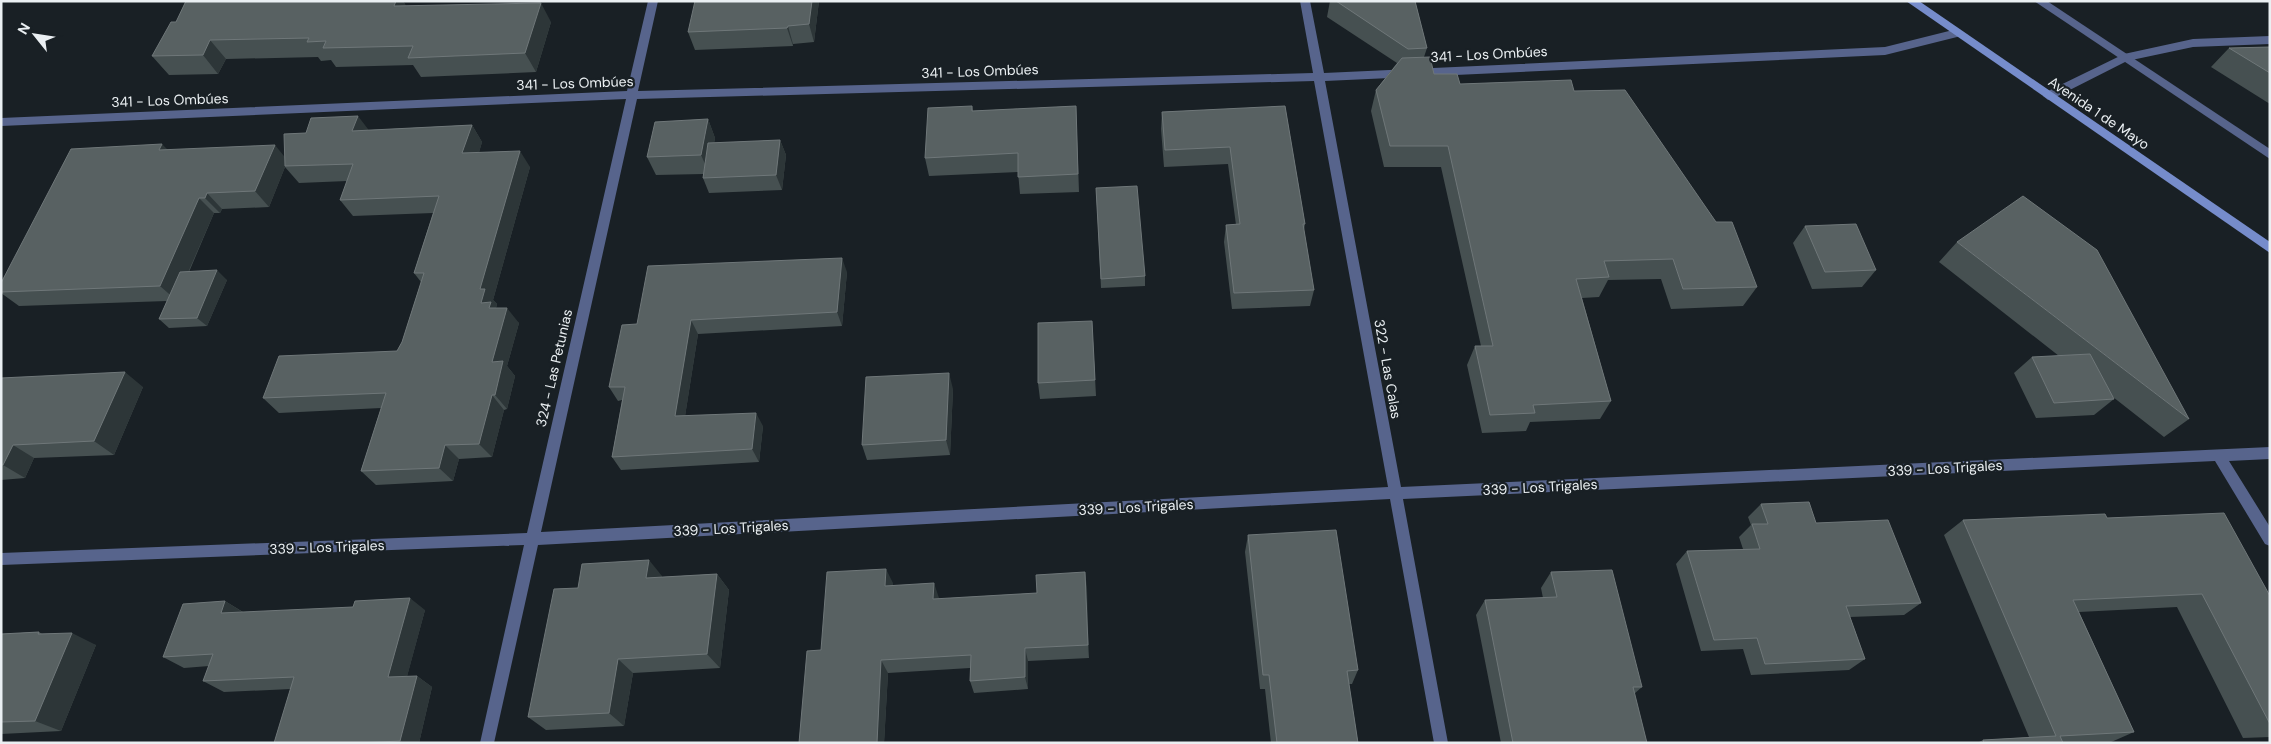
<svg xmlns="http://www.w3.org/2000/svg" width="2271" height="744" font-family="'DM Sans',sans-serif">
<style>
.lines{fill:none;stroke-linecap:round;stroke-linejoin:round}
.lane{fill:#57648c;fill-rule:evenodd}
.street{fill:#57648c;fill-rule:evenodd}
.secondary{fill:#768ccb;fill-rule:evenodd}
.wall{fill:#465051}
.shaded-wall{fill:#2d3638}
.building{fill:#586162;stroke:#6f7779}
.labels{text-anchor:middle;stroke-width:4.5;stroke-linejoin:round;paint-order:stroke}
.street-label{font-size:14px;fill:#eaeff2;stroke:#192025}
</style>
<rect width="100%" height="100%" fill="#192025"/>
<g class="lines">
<path class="lane" d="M2034,1H2047L2270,149V159Z"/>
<path class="street" d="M648,1H658L638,91L1313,73L1300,1H1310L1324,73L1885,47L1957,29L1961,30V36L1885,55L1325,81L1401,487L2270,447V459L2229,461L2270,527V546L2265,544L2215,461L1403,499L1448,743H1434L1390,499L538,545L494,743H480L524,545L1,565V553L527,533L626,99L1,126V118L627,91ZM1314,81L1388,487L541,532L637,99Z
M2270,36V44L2193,47L2127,61L2052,99L2048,100L2043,96L2044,93L2124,54L2193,39Z"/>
<path class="secondary" d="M1906,1H1919L2270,242V253Z"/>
</g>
<path class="wall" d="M186,1H403L406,6L551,22L536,72L421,77L413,65L336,67L331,60L321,61L318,57L226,59L218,74L169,75L152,56L176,22Z
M819,1L814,42L793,44V46L695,50L688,32Z
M1330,1H1415L1427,48L1424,57L1434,74L1460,84L1574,91L1757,287L1743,306L1671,309L1661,279L1608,280L1599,297L1582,298L1611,401L1600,419L1530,422L1526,431L1482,433L1467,365L1475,346H1481L1441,167H1384L1371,111L1376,90L1397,63L1327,17Z
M2270,47V104L2211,67L2229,48Z
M972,106L973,111L1076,106L1079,192L1020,194L1018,172L929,176L925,158Z
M1285,106L1305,224L1304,230L1314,290L1310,306L1232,309L1224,242L1226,225H1236L1228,164L1164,167L1161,129L1162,112Z
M708,119L715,138L714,143L780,140L786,155L782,190L709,193L703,178V174L656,175L647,157Z
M472,125L482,142L479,152L530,167L493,300L497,304L496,308L519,323L507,366L515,376L507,409L504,410L492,457L459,459L453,481L376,485L361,471L381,408L279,413L263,398L397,351L402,342L421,282L414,273L433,213L353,216L340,200L347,181L299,183L285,167L269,207L222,209L220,213H214L189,272L227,280L207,326L169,328L159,319L167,301L19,306L1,293V283L168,150L284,157L368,130Z
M1096,188L1145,276V286L1101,288Z
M1805,226L1876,270L1862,287L1812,289L1793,243Z
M1957,242L2189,419L2164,437L2113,397L2114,399L2094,415L2036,418L2014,373L2032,357L2059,356L1939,262Z
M847,272L842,326L698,334L685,416L763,426L759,462L621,470L612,457L622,400L618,401L609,387L637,324Z
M1092,321L1096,396L1040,399L1038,383Z
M1,378L143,387L114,455L34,458L25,478L1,480Z
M953,389L950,455L867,460L862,445Z
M1761,504L1816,523L1921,603L1904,615L1850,617L1865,659L1849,670L1751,675L1743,649L1701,651L1676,564L1687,551L1743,549L1739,537L1751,525L1748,517Z
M2107,518L2270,596V737L2243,738L2177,607L2079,612L2134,732L2109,743H1977L1983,740L2029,737L1944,535L1963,520Z
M1248,535L1358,670L1352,684H1349L1358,743H1271L1265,689H1260L1245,552Z
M1085,572L1089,658L1028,661V689L974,693L970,681V668L888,673L884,743H799L821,650L893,583L892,586L939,598V599L1037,593Z
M1551,572L1642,687L1634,694L1647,743H1501L1476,615L1485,600L1543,598L1541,588Z
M717,574L729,590L720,668L633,673L624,726L546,730L528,717L578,588L662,576V577Z
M225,601L243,612L425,610L407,676H417L432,687L419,743H274L291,689L224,692L203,681L209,666L184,668L163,657Z
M39,632L42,634L96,645L61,731L1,734V634Z"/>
<path class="shaded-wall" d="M396,1H403L411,14L394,6Z
M812,1H819L814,42L809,24Z
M541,3L551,22L536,72L525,53Z
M788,26L793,44V46L787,28Z
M210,40L226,59L218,74L203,55Z
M358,116L371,133L352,131Z
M708,119L715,138L709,173L701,155Z
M472,125L482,142L474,170L462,153Z
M780,140L786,155L782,190L776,175Z
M162,144L177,159L159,150Z
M275,145L288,161L285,166V167L269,207L255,191Z
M520,151L530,167L493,300L497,304L496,308L503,318L481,303L480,289Z
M207,193L222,209L220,213L205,198Z
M199,198L214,213L176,300L160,286Z
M842,258L847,272L842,326L837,312Z
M217,270L227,280L207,326L197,318Z
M507,308L519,323L507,366L515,376L507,409L495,395L492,362Z
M691,320L698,334L683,429L675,416Z
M125,372L143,387L114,455L94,441Z
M949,373L953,389L950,455L946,440Z
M492,395L504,410L492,457L479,444Z
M756,413L763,426L759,462L752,449Z
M13,445L34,458L25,478L3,465Z
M445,445L459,459L453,481L439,468Z
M649,560L662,576L660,594L646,578Z
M886,569L893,583L891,600L885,586Z
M1085,572L1087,587L1089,658L1088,645Z
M717,574L729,590L720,668L707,654Z
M934,583L939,598V613L933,599Z
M410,598L425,610L404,688L388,677Z
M225,601L244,613H221Z
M72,633L96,645L61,731L35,721Z
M1025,648L1028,661V689L1025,677Z
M618,659L633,673L624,726L609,713Z
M881,660L888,673L884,743H877Z
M417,676L432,687L419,743H404L400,741Z"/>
<path class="building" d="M186,1H396L394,6L541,3L525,53L408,58L413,46L323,48L326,41L307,42L309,38L210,40L203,55L152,56L171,22H176Z
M695,1H812L809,24L788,26L787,28L688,32Z
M1336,1H1415L1427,48L1408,49Z
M2270,47V73L2229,48Z
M1430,57L1434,74H1457L1460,84L1571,80L1574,91L1625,90L1716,222H1732L1757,287L1683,289L1673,259L1604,261L1609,277L1576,279L1611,401L1533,405L1535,413L1490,415L1475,346H1493L1448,146H1390L1376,90L1402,58Z
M972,106V111L1076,106L1078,174L1018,177V153L925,158L928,108Z
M1285,106L1305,224H1303L1314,290L1234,293L1226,225L1240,224L1230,147L1165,150L1162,112Z
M358,116L352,131L472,125L462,153L520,151L480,289H485L481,303L491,302L489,308H507L492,362L503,361L495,395H492L479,444L445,445L439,468L361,471L386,393L263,398L279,356L397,351L402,342L424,273H414L439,196L340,200L353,164L285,166L284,134L306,133L311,118Z
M708,119L701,155L647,157L655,122Z
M780,140L776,175L703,178L708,143Z
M162,144L159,150L275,145L255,191L207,193L205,198H199L160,286L1,292V283L71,149Z
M1137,186L1145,276L1101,279L1096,188Z
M2023,196L2097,250L2189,419L1957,242Z
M1856,224L1876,270L1825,272L1805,226Z
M842,258L837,312L691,320L675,416L756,413L752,449L612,457L625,387H609L622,325L637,324L648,266Z
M217,270L197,318L159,319L180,272Z
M1092,321L1095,380L1038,383V323Z
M2090,354L2114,399L2054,403L2032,357Z
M125,372L94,441L13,445L3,465H1V378Z
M949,373L946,440L862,445L866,377Z
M1809,502L1816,523L1888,520L1921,603L1846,606L1865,659L1765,664L1757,638L1714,640L1687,551L1760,549L1752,524H1768L1761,504Z
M2224,513L2270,596V724L2202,594L2073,600L2134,732L2060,736L2063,743H1984L1983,740L2056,736L1963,520L2105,514L2107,518Z
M1336,530L1358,670L1347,671L1358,743H1277L1269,675H1263L1248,535Z
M649,560L646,578L717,574L707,654L618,659L609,713L528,717L554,589L578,588L582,564Z
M886,569L885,586L934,583L933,599L1037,593L1036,575L1085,572L1088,645L1025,648V677L970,681L971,655L881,660L877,743H799L807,651L821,650L827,572Z
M1612,570L1642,687H1633L1647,743H1513L1485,600L1557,597L1551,572Z
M410,598L388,677L417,676L400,741L358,743H274L294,677L203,681L213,654L163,657L183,604L225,601L221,613L353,607L355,601Z
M39,632L38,634L72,633L35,721L1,722V634Z"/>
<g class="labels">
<g class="street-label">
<text transform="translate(1489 54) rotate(-3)" y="5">341 - Los Ombúes</text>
<text transform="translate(980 71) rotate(-2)" y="5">341 - Los Ombúes</text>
<text transform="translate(575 83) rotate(-2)" y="5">341 - Los Ombúes</text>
<text transform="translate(170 100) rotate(-2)" y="5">341 - Los Ombúes</text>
<text transform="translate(2099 113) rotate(34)" y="5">Avenida 1 de Mayo</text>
<text transform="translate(554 368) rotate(-77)" y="5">324 - Las Petunias</text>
<text transform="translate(1388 369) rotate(80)" y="5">322 - Las Calas</text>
<text transform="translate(1945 468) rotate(-3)" y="5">339 - Los Trigales</text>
<text transform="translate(1540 487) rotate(-3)" y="5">339 - Los Trigales</text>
<text transform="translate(1136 507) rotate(-3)" y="5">339 - Los Trigales</text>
<text transform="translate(731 528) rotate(-3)" y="5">339 - Los Trigales</text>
<text transform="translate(327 547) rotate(-2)" y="5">339 - Los Trigales</text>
</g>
</g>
<rect width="2271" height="744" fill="none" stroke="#eaeff2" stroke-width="5"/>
<g transform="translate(35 35) rotate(300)" stroke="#192025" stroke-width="4" paint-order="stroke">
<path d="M0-4L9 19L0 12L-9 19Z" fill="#eaeff2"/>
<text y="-8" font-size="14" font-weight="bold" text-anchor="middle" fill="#eaeff2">N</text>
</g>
</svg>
